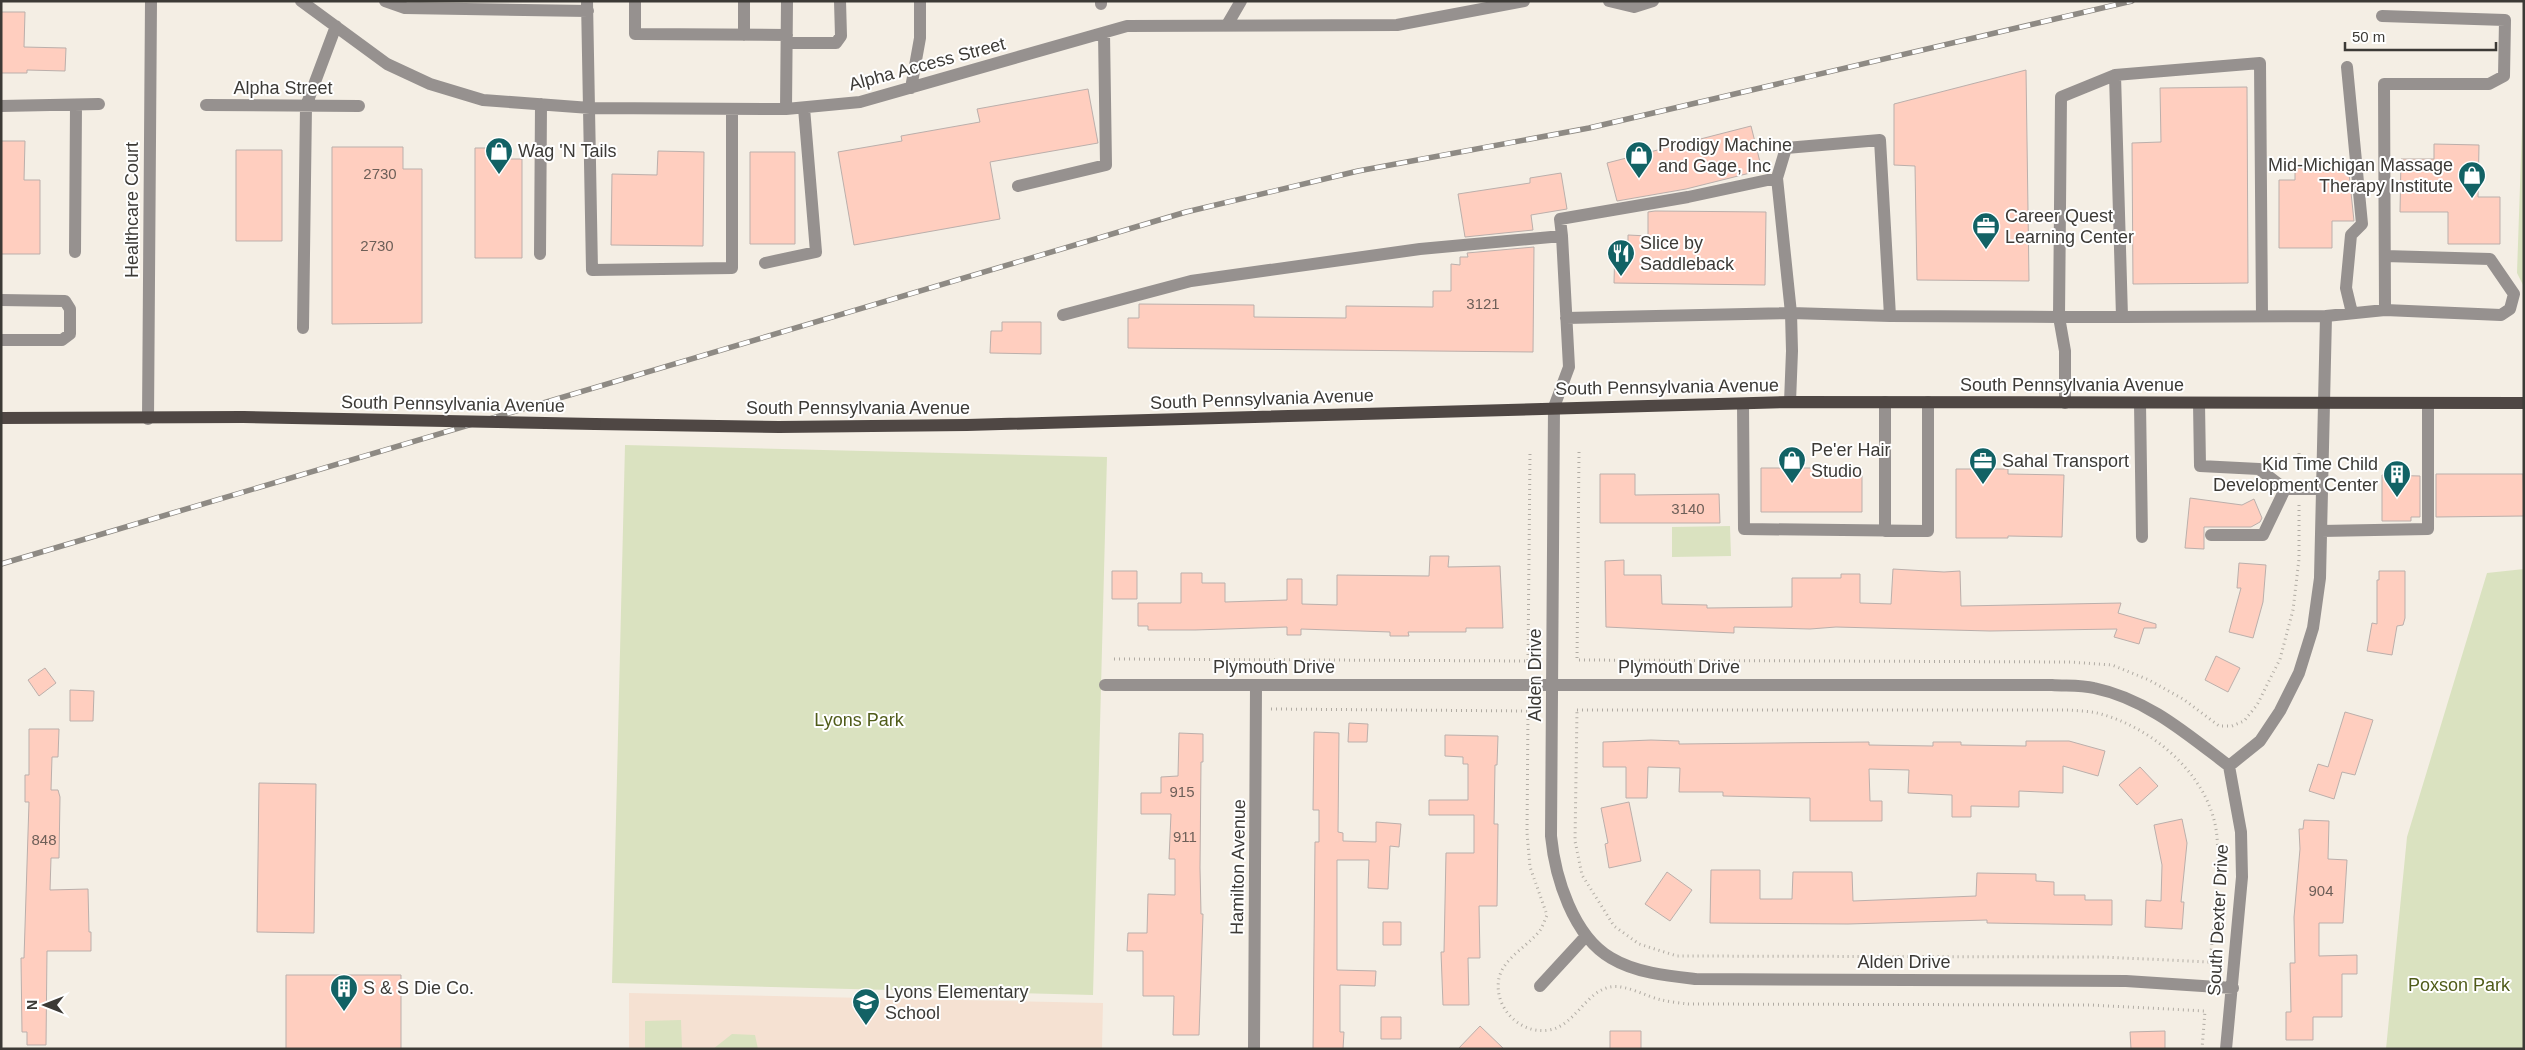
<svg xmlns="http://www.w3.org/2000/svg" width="2525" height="1050" font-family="Arial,sans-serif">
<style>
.education{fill:#f5e1d2}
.green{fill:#dae2c0}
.building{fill:#ffcebf;stroke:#bbafab}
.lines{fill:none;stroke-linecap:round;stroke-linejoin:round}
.path{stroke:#b1aca4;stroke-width:3;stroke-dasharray:1 4;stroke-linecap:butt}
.minor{stroke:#96918f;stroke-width:12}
.major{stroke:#4f4744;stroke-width:12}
.rail-casing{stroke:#8e8a84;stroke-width:5.5}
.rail{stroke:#fff;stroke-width:4;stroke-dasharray:11;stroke-linecap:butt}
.major-bridge{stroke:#4f4744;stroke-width:12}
.labels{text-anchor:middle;stroke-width:4;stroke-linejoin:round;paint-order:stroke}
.number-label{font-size:15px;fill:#6d5f58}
.street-label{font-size:18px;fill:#3c3a36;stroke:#fff}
.poi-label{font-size:18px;fill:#3c3a36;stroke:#fff;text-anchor:start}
.park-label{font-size:18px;fill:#505c1a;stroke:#fff}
</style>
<rect width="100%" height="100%" fill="#f4eee4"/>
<path class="education" d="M629,993L1103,1003L1102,1049H629Z"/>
<path class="green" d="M2524,69V287L2517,273Z
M625,445L1107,457L1093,995L612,983Z
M1730,526L1731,556L1672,557V527Z
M2524,569V1049H2386L2407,837L2487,573Z
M681,1020L682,1049H645V1021Z
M732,1034L755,1035L758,1049H713Z"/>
<path class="building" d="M1,12H25L24,47L66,48L65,71L27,70V73H1Z
M2026,70L2029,281L1917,280L1915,166L1894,165V104Z
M2247,87L2248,283L2133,284L2132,143L2161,142L2160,88Z
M1088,89L1098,143L990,162L1000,219L854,245L838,152L902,141L901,136L980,122L977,109Z
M1751,126L1762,170L1686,189L1617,201L1607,163Z
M1,141H25L24,180H40V254H1Z
M2434,144L2479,145L2478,197H2500V244H2448V212H2400L2401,159H2434Z
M332,147H403V169H422V323L332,324Z
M475,148H502V159H522V258H475Z
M236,150H282V241H236Z
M658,151L704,152L703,246L611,245L612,174L657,175Z
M750,152H795V244H750Z
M2307,164H2348L2354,221H2332V248H2279V180H2295V168H2307Z
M1561,173L1567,209L1531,215L1533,230L1465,237L1458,194L1530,183V178Z
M1655,211L1766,212L1765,285L1614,283L1615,244H1628V235L1648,236V212Z
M1534,247L1533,352L1128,348V318H1139V304L1254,305V317L1346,318V306L1433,307V291H1451V264L1460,265V257H1468L1467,253Z
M1002,322H1041V354L990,353L991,331H1002Z
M1761,468H1862V512H1761Z
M1956,469H2008V474L2064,475L2062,537L2008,536V538H1956Z
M1600,474H1635V495L1719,494L1720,523H1600Z
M2436,474H2523L2524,516L2436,517Z
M2382,475L2420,476V517H2411V521H2382Z
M2190,498L2242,505L2254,499L2262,518L2260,522L2251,527H2204V549L2185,548Z
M1430,556H1449L1448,567L1500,566L1503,628H1466V632H1408L1409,636H1390V632L1301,629V635H1287V627L1195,630H1148V626H1138V603H1181V573H1202V583H1225V602L1287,600V579H1302V604L1337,605V575L1429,576Z
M1624,560V575H1661L1662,604L1707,605V608L1792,607V578H1841V574H1860V603L1891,604L1893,569L1944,572L1960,571L1961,606L2121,603L2118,613L2156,624V628H2144L2139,644L2114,637L2117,629L1990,631L1836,627L1810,629L1734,627V633L1606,627L1605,561Z
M2239,563L2266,565L2263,602L2253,638L2229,632L2241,588H2237Z
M1112,571H1137V599H1112Z
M2379,571H2405V618L2403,625L2397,626L2392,655L2367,651L2372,623L2377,624V580H2379Z
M2216,656L2240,668L2228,692L2205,680Z
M45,668L56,683L39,696L28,680Z
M70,690L94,691L93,721H70Z
M2345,712L2373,720L2355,775L2342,772L2334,799L2309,791L2318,764L2328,767Z
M1349,723L1368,724L1367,742H1348Z
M29,729H59L58,757H52L51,790H58L60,797L59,858H51L50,890L88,889L89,932H91V951H47L46,1045H27V1032H22L21,958H24L29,802H25V775H29Z
M1314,732L1339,733L1338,832L1343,833V841L1376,842V822L1401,824L1399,847L1390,846L1388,889L1368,888L1369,860H1337V970L1376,971L1375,986L1340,985V1032H1344L1343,1049H1313L1315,842H1319V810H1313Z
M1179,733L1203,734V762H1201L1200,868L1201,914H1203L1199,1035H1173L1174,996H1143V951H1127L1128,933H1147L1148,894L1175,895V859H1169L1171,814H1141V793H1161V777L1178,776Z
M1445,735L1498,736L1497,765H1495L1494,824H1498L1497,906H1479L1480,958H1468L1469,1005H1443L1441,952H1444L1446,853H1474V815H1429V800H1468V764H1463V757L1445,756Z
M1651,740L1679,741V744L1869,742V745L1933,746V742H1961V745L2026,746V741H2069L2105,751L2098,776L2063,766V793L2019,791V807L1971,806V817H1952V795L1908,793L1909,770L1869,769L1870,801H1882V821H1810V798L1723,796V792H1679L1680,768L1648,767L1647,798H1626V767H1603V742Z
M2140,767L2158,786L2137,805L2119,785Z
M259,783L316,784L314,933L257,932Z
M1629,802L1641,861L1609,868L1605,844L1608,843L1601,808Z
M2182,819L2187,843L2181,902H2184L2182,929L2145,927L2146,900L2161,901L2162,865L2154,825Z
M2304,820L2329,821L2328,859L2347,860L2343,923H2319V956L2357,955V974H2342V1017H2313V1040H2286V1012H2291L2290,963H2295L2294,917L2300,849L2299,829H2303Z
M1711,870H1760V899H1792L1793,872H1852L1853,901L1976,896L1977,873L2036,874V881L2054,882V895H2085V900H2112V925L1987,923V920L1848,924L1710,923Z
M1667,872L1692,890L1670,921L1645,904Z
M1383,922H1401V945H1383Z
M286,975H401V1049H286Z
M1381,1017H1401V1039H1381Z
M1480,1026L1504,1049H1458Z
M1610,1031H1641V1049H1610Z
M2165,1031V1049H2131L2130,1032Z"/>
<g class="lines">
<path class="path" d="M1579,452L1577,660L2070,662L2112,665L2149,680L2183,699L2219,726H2232L2244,721L2257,705L2280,659L2293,610L2299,559V504
M2299,453V473
M1114,659L1528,661L1530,452
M1271,709L1528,711L1527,833L1530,867L1547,915C1545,920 1543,925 1541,929C1529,946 1504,957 1499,978C1493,1007 1520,1035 1549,1030C1575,1026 1585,992 1610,987C1626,984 1647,997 1662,1000C1670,1002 1680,1003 1688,1004L2091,1005L2205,1011L2202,1049
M1577,710H2070C2080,711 2091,711 2101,714C2155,729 2212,778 2217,837C2220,878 2214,921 2210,962L2103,957L1677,956L1639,944L1614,926L1582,875L1575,841Z"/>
<path class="minor" d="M301,1L387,64L430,84L483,100L590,108L786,109L860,102L1127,26L1397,25L1524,1
M385,1L405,8L588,11
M587,1L592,270L732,268V109
M635,1V34L787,35
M1609,1L1634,7L1653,1
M1101,4V1
M1227,25L1241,1
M744,35V1
M787,43H836L841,36L840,1
M2347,67L2362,224L2351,235L2346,288L2352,313
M911,88L920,38V1
M206,105L359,106
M1,106L99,104
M786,109L787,1
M1018,186L1106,165L1104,33
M1562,236L1560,219L1688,197L1777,178L1791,313L1890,316L1880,140L1786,148L1777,178
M75,252L76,105
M540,254L541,104
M2385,256L2490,259L2514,294L2510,309L2501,315L2385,310
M765,263L816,252L804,108
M1,300L65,301L70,309V334L62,340H1
M1063,315L1191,281L1420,249L1562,236L1569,367L1554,407L1551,836C1555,877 1573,936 1611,958C1636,973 1668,976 1696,979L2126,981L2233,988
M1890,316L2059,317L2061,97L2115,75
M2262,316L2260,63L2115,75L2122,317L2326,316
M1566,318L1791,313L1792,351L1790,402
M303,328L306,106L336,26
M1885,402V531
M2065,403V351L2059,317H2122
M2140,403L2142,537
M2199,403L2200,466L2259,469L2285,489
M1743,404L1744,529L1928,531V402
M148,419L151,1
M2321,531L2428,529V403
M2211,535H2263L2285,489H2322
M1105,685H2052C2066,686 2081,685 2094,688C2147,699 2187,734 2229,766
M1540,986L1586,936
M1254,1049L1256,685
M2226,1049L2242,877L2241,832L2229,766L2260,741L2280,711L2299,673L2313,628L2320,578L2326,316L2385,310L2384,84H2489L2504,76L2505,20L2382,16"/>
<path class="major" d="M1,418L243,417
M595,424L779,427L967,425L1790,402L2524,403"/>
<g class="rail-casing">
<path id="rail" d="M1,564L1186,212L1358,171L1589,128L2132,1"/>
</g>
<use href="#rail" class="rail"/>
<path class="major-bridge" d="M243,417L595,424"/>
</g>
<defs>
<g id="shop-pin" transform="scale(1.4375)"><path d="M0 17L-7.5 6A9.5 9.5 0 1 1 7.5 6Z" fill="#126265" stroke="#fff"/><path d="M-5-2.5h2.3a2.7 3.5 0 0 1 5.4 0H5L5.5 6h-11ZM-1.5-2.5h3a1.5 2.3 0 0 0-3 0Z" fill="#fff"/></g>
<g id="office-pin" transform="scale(1.4375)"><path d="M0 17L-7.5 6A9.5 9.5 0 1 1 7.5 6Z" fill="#126265" stroke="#fff"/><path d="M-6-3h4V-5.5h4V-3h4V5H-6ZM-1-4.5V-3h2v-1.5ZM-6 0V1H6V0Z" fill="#fff"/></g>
<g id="restaurant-pin" transform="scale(1.4375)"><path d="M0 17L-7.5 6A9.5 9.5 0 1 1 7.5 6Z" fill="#126265" stroke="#fff"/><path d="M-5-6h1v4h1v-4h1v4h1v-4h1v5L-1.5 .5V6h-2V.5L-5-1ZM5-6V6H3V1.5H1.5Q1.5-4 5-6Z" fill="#fff"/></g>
<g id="building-pin" transform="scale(1.4375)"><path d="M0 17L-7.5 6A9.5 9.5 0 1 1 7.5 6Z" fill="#126265" stroke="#fff"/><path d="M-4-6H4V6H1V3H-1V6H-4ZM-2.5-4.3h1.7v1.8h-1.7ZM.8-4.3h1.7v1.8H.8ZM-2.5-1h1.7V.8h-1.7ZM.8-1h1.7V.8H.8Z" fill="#fff"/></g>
<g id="school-pin" transform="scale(1.4375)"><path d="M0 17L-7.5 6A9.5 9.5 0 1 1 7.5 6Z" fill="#126265" stroke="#fff"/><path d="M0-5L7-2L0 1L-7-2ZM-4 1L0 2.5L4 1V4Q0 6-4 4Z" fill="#fff"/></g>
</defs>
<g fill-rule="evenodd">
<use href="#shop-pin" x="499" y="151"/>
<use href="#shop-pin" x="1639" y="155"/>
<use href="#shop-pin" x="2472" y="175"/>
<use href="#office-pin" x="1986" y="226"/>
<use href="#restaurant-pin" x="1621" y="253"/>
<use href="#shop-pin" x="1792" y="460"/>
<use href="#office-pin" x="1983" y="461"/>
<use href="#building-pin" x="2397" y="474"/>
<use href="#building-pin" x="344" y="988"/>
<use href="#school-pin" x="866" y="1002"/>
</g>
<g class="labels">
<g class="number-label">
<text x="380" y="179">2730</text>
<text x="377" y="251">2730</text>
<text x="1483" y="309">3121</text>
<text x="1688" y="514">3140</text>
<text x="1182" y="797">915</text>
<text x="1185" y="842">911</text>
<text x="44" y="845">848</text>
<text x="2321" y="896">904</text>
</g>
<g class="street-label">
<text transform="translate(927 64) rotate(-15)" y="6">Alpha Access Street</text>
<text x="283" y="94">Alpha Street</text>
<text transform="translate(132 210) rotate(-90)" y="6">Healthcare Court</text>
<text x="2072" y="391">South Pennsylvania Avenue</text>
<text transform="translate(1667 387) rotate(-1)" y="6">South Pennsylvania Avenue</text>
<text transform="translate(1262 399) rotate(-2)" y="6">South Pennsylvania Avenue</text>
<text transform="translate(453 404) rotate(1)" y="6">South Pennsylvania Avenue</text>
<text x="858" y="414">South Pennsylvania Avenue</text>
<text x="1274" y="673">Plymouth Drive</text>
<text x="1679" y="673">Plymouth Drive</text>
<text transform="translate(1535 675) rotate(-90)" y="6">Alden Drive</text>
<text transform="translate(1238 867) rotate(-89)" y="6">Hamilton Avenue</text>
<text transform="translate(2218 920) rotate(-87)" y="6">South Dexter Drive</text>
<text x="1904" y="968">Alden Drive</text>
</g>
<g class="poi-label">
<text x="1658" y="151">Prodigy Machine<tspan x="1658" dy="21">and Gage, Inc</tspan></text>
<text x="518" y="157">Wag 'N Tails</text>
<text x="2453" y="171" text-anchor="end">Mid-Michigan Massage<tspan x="2453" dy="21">Therapy Institute</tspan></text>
<text x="2005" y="222">Career Quest<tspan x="2005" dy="21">Learning Center</tspan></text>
<text x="1640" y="249">Slice by<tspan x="1640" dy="21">Saddleback</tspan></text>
<text x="1811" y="456">Pe'er Hair<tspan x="1811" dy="21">Studio</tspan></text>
<text x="2002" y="467">Sahal Transport</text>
<text x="2378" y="470" text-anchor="end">Kid Time Child<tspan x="2378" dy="21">Development Center</tspan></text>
<text x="363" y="994">S &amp; S Die Co.</text>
<text x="885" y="998">Lyons Elementary<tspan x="885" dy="21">School</tspan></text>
</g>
<g class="park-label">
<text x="859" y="726">Lyons Park</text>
<text x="2459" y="991">Poxson Park</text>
</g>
</g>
<rect width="2525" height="1050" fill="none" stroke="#3c3a36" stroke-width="5"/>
<g transform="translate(45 1005) rotate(270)" stroke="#ffffff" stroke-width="4" paint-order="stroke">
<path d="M0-4L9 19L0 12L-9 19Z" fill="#3c3a36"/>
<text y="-8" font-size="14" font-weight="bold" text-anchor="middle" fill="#3c3a36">N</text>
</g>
<path d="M2345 42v8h151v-8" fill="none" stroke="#3c3a36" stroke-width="2.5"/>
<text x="2352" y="42" font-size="15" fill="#3c3a36" stroke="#ffffff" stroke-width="4" paint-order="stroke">50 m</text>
</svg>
